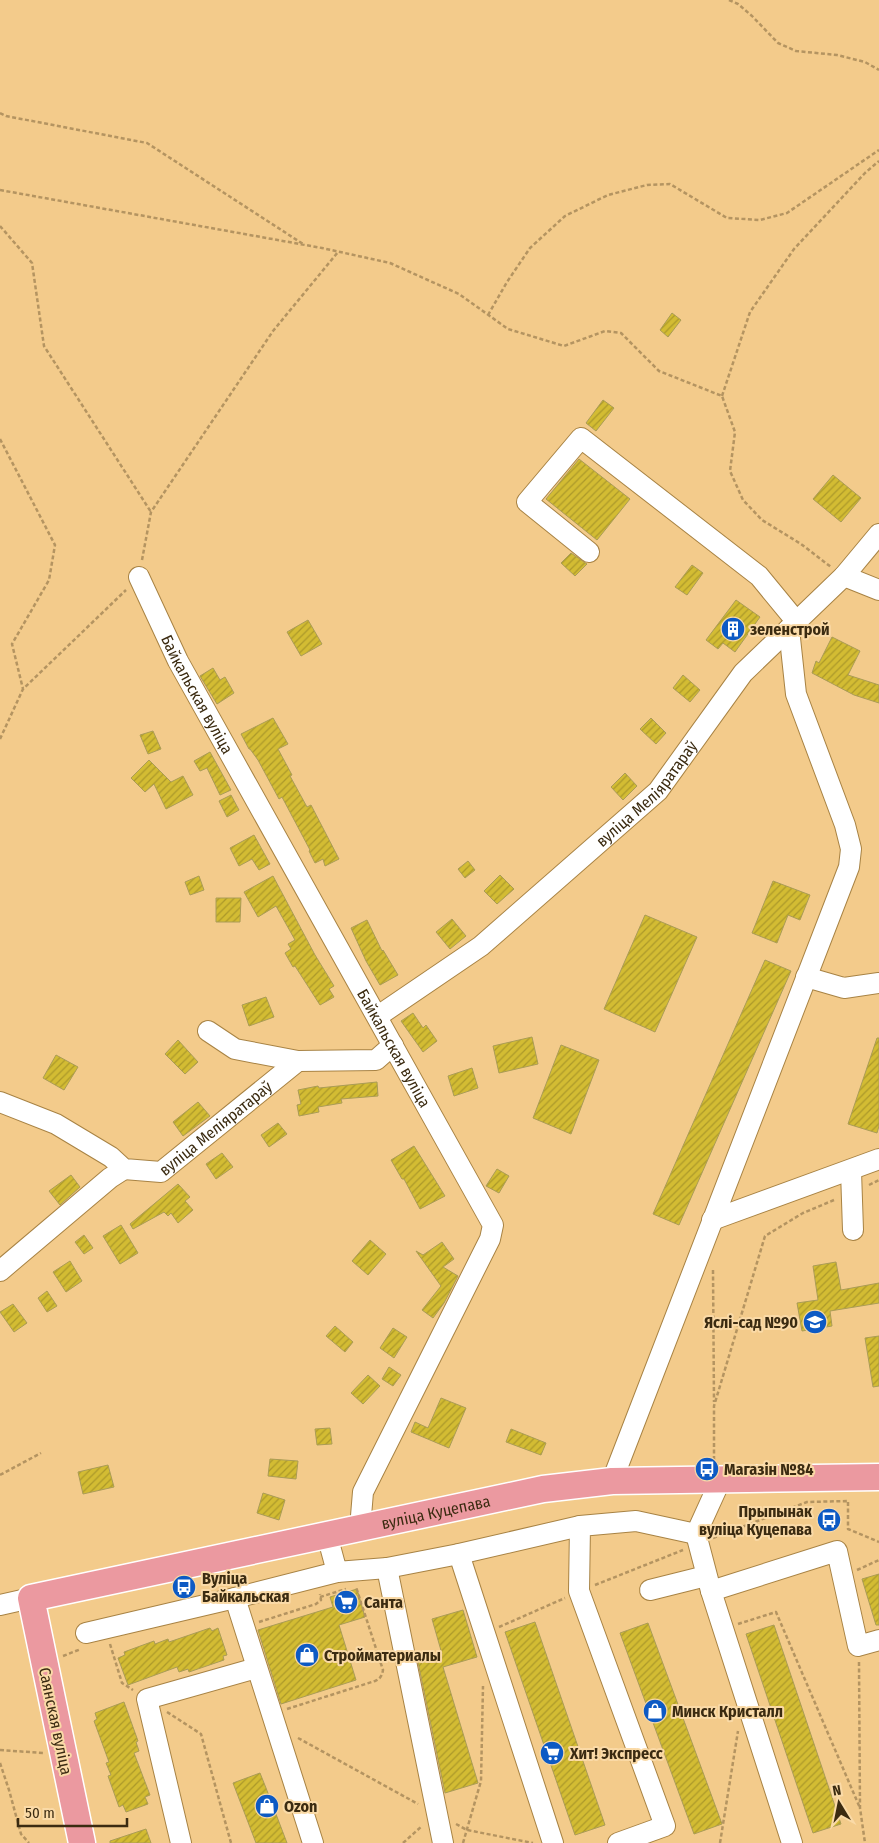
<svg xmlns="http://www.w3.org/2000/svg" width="879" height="1843" font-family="'Fira Sans Condensed',sans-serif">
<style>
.building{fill:url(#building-hatch);stroke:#aa9c56}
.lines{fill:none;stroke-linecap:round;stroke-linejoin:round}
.minor-casing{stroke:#a88344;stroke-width:22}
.major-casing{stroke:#fff;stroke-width:29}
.path{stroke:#b49461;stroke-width:2.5;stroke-dasharray:4 2.5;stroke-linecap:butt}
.minor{stroke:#fff;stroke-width:20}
.major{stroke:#eb99a0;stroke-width:26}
.labels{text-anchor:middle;stroke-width:4;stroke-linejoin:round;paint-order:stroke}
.poi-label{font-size:16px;font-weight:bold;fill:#3b2b11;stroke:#fadaa7;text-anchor:start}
.street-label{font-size:16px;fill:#3b2b11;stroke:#fadaa7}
</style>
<defs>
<pattern id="building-hatch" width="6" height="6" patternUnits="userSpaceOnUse" patternTransform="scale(1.25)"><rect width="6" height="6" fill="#d3bc33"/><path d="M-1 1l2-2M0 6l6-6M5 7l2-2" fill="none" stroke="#ac992a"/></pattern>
</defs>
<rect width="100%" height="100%" fill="#f3cb8b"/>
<path class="building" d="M672,313L681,320L668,337L660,330Z
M603,400L614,408L596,431L586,423Z
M579,459L630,499L597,540L546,499Z
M833,475L861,498L841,522L813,499Z
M571,553L587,564L575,576L561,563Z
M692,565L703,573L687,595L675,587Z
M736,600L760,617L735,652L723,643L718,649L706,640Z
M308,620L322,644L301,656L287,632Z
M832,637L860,651L848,675L879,685V703L854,695L812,673L816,661L819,663Z
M213,668L220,680L225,677L234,693L217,704L200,676Z
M683,675L700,690L690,702L673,688Z
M273,718L288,744L278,749L292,775L290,776L307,807L311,805L339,859L325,866L323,859L315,863L309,851L310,850L282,797L279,799L258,760L250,749H249L241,734Z
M651,718L666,733L656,744L640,729Z
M153,731L161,749L148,754L140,735Z
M210,752L231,790L220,795L207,768L200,771L194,761Z
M149,760L171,782L183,776L193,795L166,809L154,784L145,792L131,778Z
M625,773L637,786L623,800L611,787Z
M231,795L239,810L227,817L219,801Z
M254,835L270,864L259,870L252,859L239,866L230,848Z
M468,861L475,870L465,878L458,869Z
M500,875L514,889L497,904L484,891Z
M199,876L204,890L190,895L185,882Z
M273,876L315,955L334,986L329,989L334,997L320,1005L295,966L293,967L285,953L291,949L288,944L295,940L276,906L258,917L244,892Z
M773,881L810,895L800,920L788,915L777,943L752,933Z
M216,898H241L240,922H216Z
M645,915L697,937L655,1032L604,1009Z
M452,919L466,936L450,949L436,932Z
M367,920L382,951L383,950L398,975L380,985L366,961L351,928Z
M765,960L791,971L679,1225L653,1214Z
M266,997L274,1017L249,1026L242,1005Z
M413,1013L423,1028L426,1025L437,1041L423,1052L401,1021Z
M532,1037L538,1064L499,1073L493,1046Z
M877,1038H879V1126L877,1133L848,1124Z
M178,1040L198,1062L185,1074L165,1054Z
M561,1045L599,1060L571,1134L533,1118Z
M56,1055L78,1067L64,1090L43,1078Z
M472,1068L478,1088L454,1096L448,1076Z
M377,1082L378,1096L341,1099L342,1103L318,1107L319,1112L299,1116L297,1105L301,1104L298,1090L318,1086L319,1088Z
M198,1102L210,1116L183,1136L173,1122Z
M278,1123L287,1134L269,1147L261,1135Z
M414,1146L445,1196L420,1209L404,1179H402L391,1160Z
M222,1153L233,1167L216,1179L206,1164Z
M497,1169L509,1176L499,1193L486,1186Z
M71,1175L80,1187L60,1205L49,1191Z
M178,1184L190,1197L185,1201L193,1210L178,1223L171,1213L168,1216L164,1212L133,1229L130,1224Z
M121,1225L138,1253L120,1264L103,1236Z
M84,1235L93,1248L84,1254L75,1242Z
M370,1240L386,1254L368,1275L352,1261Z
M442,1242L454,1259L443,1267L458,1276L444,1303L433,1318L422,1310L441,1286L416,1251L423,1255Z
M70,1261L82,1281L66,1292L53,1272Z
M836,1262L841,1290L879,1283V1303L830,1311L832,1326L802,1331L797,1303L818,1300L813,1266Z
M47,1291L57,1306L47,1312L38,1298Z
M13,1304L27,1323L14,1332L0,1312Z
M335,1326L353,1342L345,1352L326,1336Z
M393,1328L407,1337L394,1358L380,1348Z
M879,1336V1386L873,1387L865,1338Z
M389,1367L401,1375L393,1386L382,1379Z
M368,1375L380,1386L363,1404L351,1393Z
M441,1398L466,1408L449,1448L411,1432L415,1422L428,1428Z
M330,1428L332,1444L317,1445L315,1429Z
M511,1429L546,1443L541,1455L506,1442Z
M270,1459L298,1461L296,1479L268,1476Z
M108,1465L114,1487L83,1494L78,1472Z
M263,1493L285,1500L279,1520L257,1513Z
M879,1574V1625H876L862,1579Z
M357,1589L365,1617L339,1625L356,1680L281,1704L258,1630L333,1607L330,1597Z
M463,1610L477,1657L443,1667L478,1783L445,1793L418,1662L442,1654L432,1619Z
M535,1622L605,1825L575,1835L505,1632Z
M648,1623L722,1824L694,1834L620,1633Z
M774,1625L841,1824L813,1833L746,1634Z
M210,1628L212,1631L218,1628L227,1655L223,1656L224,1660L189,1672L188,1669L179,1672L177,1667L128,1685L118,1658L125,1655L124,1652L154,1641L155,1644L168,1639L169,1642Z
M124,1702L138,1741L136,1742L139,1751L134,1753L150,1795L145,1797L148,1804L126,1812L123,1805L119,1807L108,1776L111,1775L106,1763L109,1762L94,1721L97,1719L95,1713Z
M260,1773L266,1788L287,1843H256L233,1783Z
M146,1829L151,1843H110V1841Z"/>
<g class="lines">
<g class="minor-casing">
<g id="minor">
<path d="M589,552L527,502L581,438L759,576L796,621"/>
<path d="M844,576L879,590"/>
<path id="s1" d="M139,577L178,661L493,1225L490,1239L363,1492L360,1528"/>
<path d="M806,977L844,988L879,983"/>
<path id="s2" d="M378,1016L481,946L658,791L743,673L844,576L879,534"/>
<path d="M208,1031L235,1049L298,1061L376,1060L393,1045"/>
<path id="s3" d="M0,1102L56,1124L111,1157L124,1169L161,1172L298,1061"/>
<path d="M851,1171L853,1230"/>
<path d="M712,1220L879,1159"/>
<path d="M0,1271L110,1178L124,1169"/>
<path d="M721,1479L696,1534L711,1591L792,1843"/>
<path d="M612,1481L849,867L851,849L845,825L796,694L789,629"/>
<path d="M327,1535L337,1572L387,1568L459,1554L580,1526"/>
<path d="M459,1554L553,1843"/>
<path d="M387,1568L443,1843"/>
<path d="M650,1590L706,1576"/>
<path d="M711,1591L837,1551L858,1646L879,1640"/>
<path d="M235,1598L313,1843"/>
<path d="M0,1605L31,1598"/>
<path d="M86,1633L235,1598L337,1572"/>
<path d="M181,1843L147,1699L256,1668"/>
<path d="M618,1843L665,1826L579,1591L580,1526L636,1521L696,1534"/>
</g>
</g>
<g class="major-casing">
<g id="major">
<path id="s4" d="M82,1843L31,1598L543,1489L612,1481L879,1477"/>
</g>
</g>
<path class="path" d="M729,0L738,4L752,16L778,43L796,51L837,55L865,62L879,70
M0,113L6,116L147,143L303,244
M0,190L322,248L390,263L459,294L508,329L564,346L605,331L621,333L659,371L722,396L735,432L730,471L743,500L762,520L801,544L831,567
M0,226L32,263L44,346L151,512
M488,315L507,282L530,248L565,216L608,195L647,185L670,184L727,218L760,220L787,213L879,150
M722,396L750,312L794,249L865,173L879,161
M0,439L55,545L49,580L12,644L23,689
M142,560L151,512L273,331L338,252
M0,739L23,689L126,590
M869,1185L879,1180
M713,1270L714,1402
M714,1460V1406L765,1236L803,1213L834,1200
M0,1475L41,1453
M848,1502V1529L879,1542
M713,1538L807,1502L848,1501
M857,1570L879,1560
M595,1585L683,1550
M320,1597L346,1589
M259,1622L316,1604L321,1600L320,1594
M738,1624L776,1612L860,1808
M499,1627L565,1598
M110,1644L122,1683L133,1690
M63,1656L81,1649
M859,1662L860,1808L865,1843
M287,1709L375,1681C380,1679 382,1676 383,1670L356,1587
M167,1712L201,1734L231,1843
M298,1738L418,1804
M0,1750L43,1753
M0,1763L9,1790L21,1834L29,1843
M456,1824L467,1830L533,1843
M403,1843L422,1826
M463,1843L481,1781L483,1686
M720,1843L738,1731"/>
<use href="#minor" class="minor"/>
<use href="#major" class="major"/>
</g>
<defs>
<g id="building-disc" transform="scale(1.25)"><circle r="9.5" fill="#0d5ac4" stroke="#fadaa7"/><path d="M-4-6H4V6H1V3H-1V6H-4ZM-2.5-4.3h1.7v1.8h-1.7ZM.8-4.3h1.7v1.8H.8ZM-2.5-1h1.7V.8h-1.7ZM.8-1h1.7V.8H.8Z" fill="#fff"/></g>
<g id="school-disc" transform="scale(1.25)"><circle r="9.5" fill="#0d5ac4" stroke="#fadaa7"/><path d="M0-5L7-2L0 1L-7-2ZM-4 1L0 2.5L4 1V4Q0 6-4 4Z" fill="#fff"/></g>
<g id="bus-disc" transform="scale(1.25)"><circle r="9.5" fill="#0d5ac4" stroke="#fadaa7"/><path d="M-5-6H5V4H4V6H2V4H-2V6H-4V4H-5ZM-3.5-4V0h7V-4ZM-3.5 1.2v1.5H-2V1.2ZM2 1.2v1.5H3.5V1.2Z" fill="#fff"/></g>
<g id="supermarket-disc" transform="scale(1.25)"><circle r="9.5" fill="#0d5ac4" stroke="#fadaa7"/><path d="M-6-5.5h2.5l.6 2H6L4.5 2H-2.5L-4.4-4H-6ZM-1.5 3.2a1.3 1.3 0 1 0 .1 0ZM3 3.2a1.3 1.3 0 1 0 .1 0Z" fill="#fff"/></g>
<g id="shop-disc" transform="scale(1.25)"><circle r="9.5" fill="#0d5ac4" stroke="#fadaa7"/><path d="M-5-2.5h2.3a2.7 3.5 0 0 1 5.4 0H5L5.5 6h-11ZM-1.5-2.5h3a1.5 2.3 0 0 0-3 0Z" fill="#fff"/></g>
</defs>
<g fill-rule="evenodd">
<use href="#building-disc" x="733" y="629"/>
<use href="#school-disc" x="815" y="1322"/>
<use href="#bus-disc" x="707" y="1469"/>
<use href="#bus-disc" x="829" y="1520"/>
<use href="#bus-disc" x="184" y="1587"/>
<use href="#supermarket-disc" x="346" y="1602"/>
<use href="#shop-disc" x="307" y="1655"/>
<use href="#shop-disc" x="655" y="1711"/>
<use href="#supermarket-disc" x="552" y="1753"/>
<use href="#shop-disc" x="267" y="1806"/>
</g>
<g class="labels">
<g class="poi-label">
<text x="750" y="635">зеленстрой</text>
<text x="798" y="1328" text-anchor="end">Яслі-сад №90</text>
<text x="724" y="1475">Магазін №84</text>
<text x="812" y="1517" text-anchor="end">Прыпынак<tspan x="812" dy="18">вуліца Куцепава</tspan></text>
<text x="202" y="1584">Вуліца<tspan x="202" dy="18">Байкальская</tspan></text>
<text x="364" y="1608">Санта</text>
<text x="324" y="1661">Стройматериалы</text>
<text x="672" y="1717">Минск Кристалл</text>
<text x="570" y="1759">Хит! Экспресс</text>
<text x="284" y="1812">Ozon</text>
</g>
<g class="street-label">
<text dy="6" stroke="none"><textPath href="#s1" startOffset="131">Байкальская вуліца</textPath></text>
<text dy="6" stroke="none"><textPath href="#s2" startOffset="350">вуліца Меліяратараў</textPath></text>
<text dy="6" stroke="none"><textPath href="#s1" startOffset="536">Байкальская вуліца</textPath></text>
<text dy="6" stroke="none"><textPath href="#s3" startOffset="249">вуліца Меліяратараў</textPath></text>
<text dy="6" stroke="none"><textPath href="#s4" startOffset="664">вуліца Куцепава</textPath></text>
<text transform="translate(56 1721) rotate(78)" y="6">Саянская вуліца</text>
</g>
</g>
<g transform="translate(839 1803) rotate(350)" stroke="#fadaa7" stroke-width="4" paint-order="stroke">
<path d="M0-4L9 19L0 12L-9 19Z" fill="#3b2b11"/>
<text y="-8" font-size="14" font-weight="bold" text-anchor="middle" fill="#3b2b11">N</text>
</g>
<path d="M18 1818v8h109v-8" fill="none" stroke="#3b2b11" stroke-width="2.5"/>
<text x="25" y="1818" font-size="15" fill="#3b2b11" stroke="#fadaa7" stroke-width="4" paint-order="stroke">50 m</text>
</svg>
